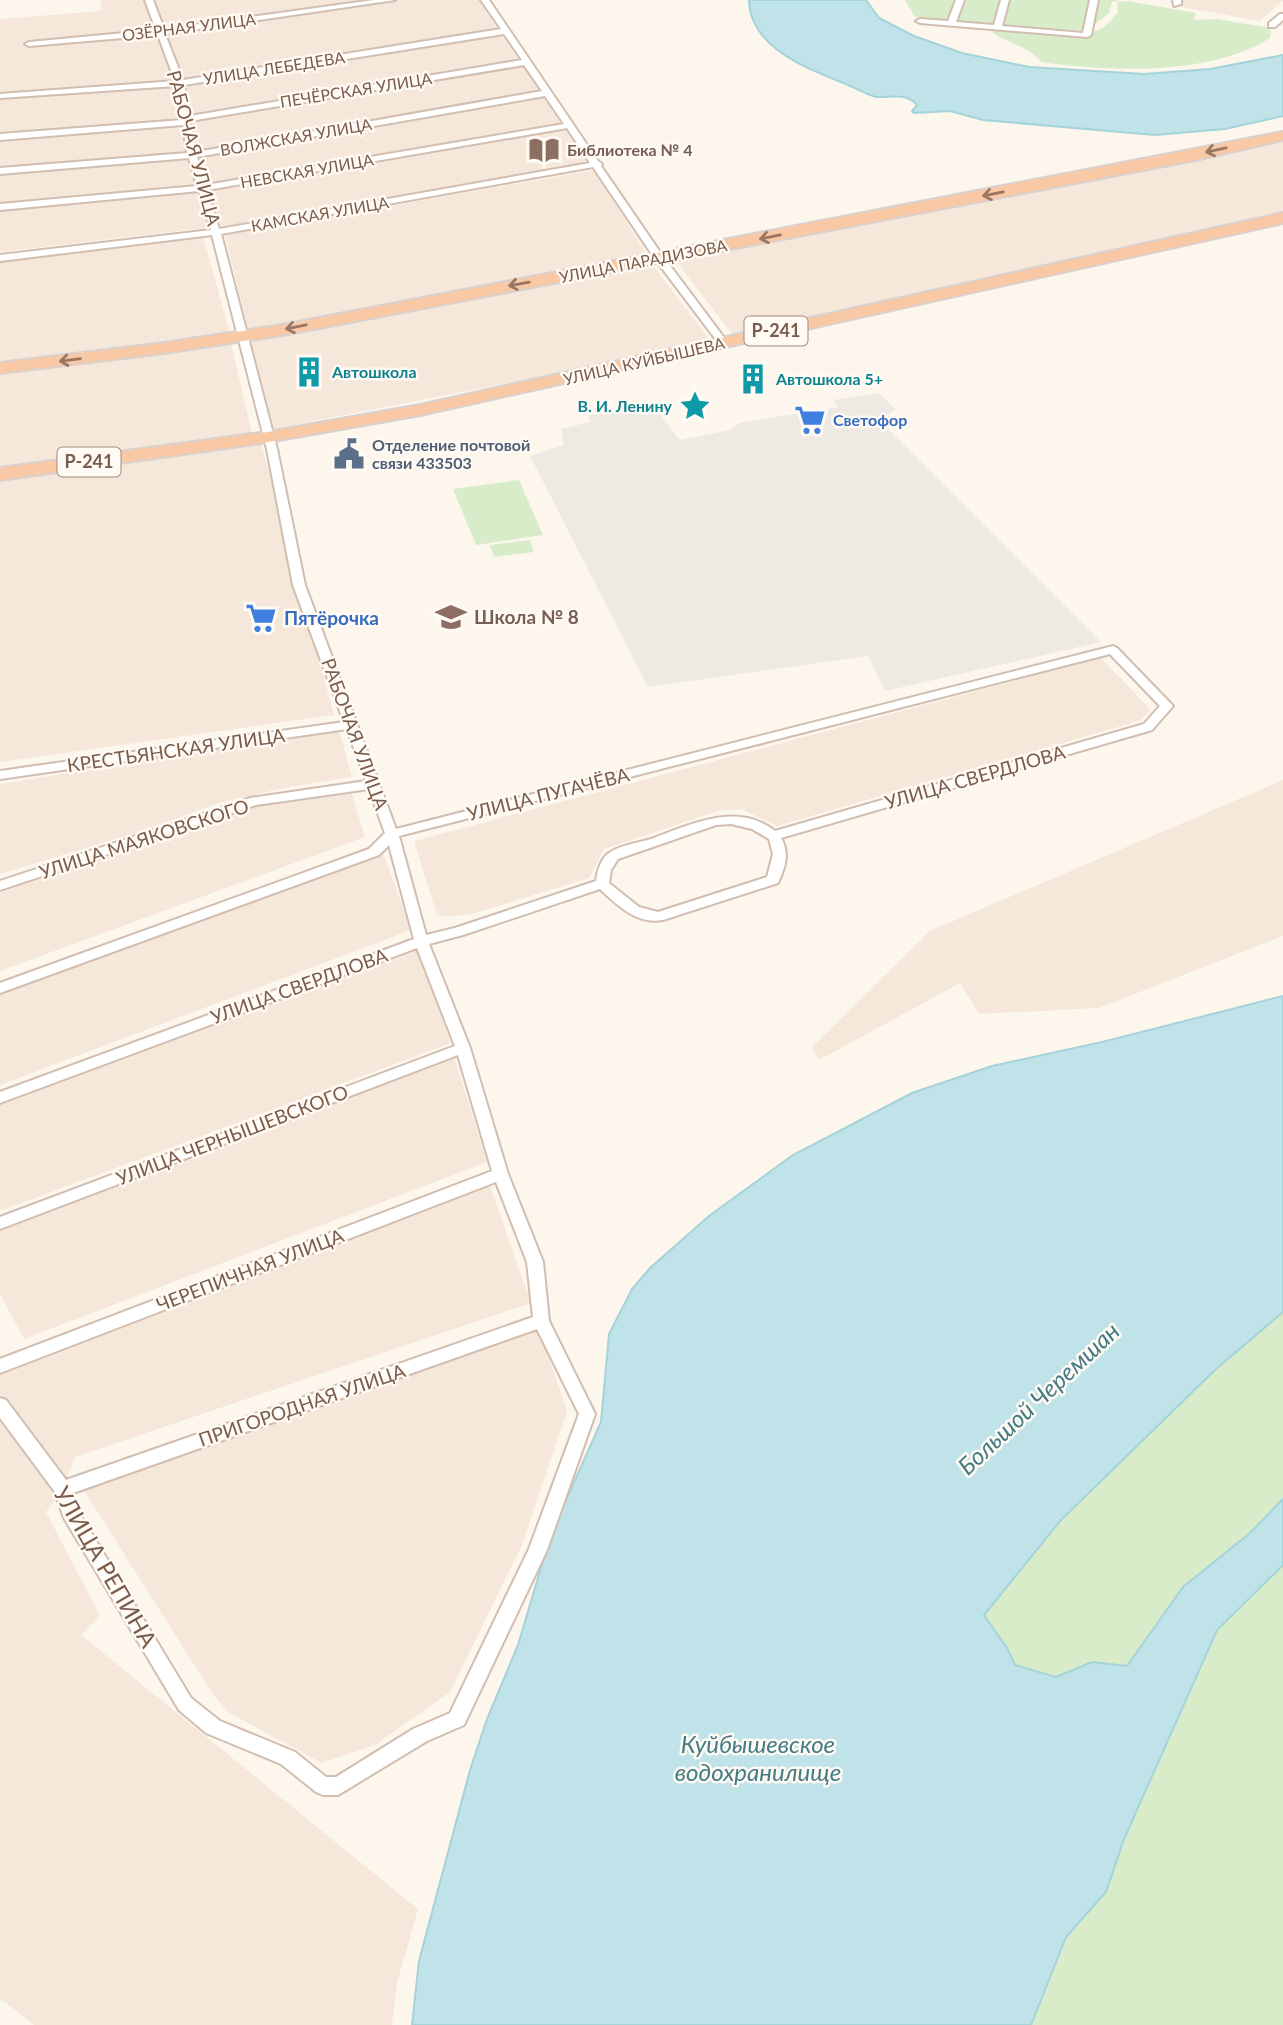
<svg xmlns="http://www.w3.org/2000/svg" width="1283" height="2025" font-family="Lato,sans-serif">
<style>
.residential{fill:#f5e8da}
.industrial{fill:#efe9e4}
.green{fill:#d8ecc9}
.water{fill:#bfe3e8;stroke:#a5d3da;stroke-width:2}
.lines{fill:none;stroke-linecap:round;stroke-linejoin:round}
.minor-casing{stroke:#d1beb0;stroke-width:4}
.trunk-casing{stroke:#dad1cd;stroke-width:4}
.minor{fill:#fff;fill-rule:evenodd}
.trunk{fill:#f9c8a4;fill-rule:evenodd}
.oneway{stroke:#9a7763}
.labels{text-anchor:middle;stroke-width:5;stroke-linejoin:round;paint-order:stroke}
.far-street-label{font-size:16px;fill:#7a5c4d;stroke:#fffaf3}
.far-education-label{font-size:16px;font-weight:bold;fill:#785e54;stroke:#fffaf3;text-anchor:start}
.far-culture-label{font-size:16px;font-weight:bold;fill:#0d838f;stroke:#fffaf3;text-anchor:start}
.far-shop-label{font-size:16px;font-weight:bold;fill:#366cbe;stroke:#fffaf3;text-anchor:start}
.far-service-label{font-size:16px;font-weight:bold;fill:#4e5e75;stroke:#fffaf3;text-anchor:start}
.shield{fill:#fffaf3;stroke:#a28b7f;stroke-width:2}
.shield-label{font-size:18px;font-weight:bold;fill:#7a5c4d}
.street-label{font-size:19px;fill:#7a5c4d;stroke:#fffaf3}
.education-label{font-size:19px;font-weight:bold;fill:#785e54;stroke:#fffaf3;text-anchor:start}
.shop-label{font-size:19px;font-weight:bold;fill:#366cbe;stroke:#fffaf3;text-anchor:start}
.near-street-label{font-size:23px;fill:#7a5c4d;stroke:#fffaf3}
.near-water-label{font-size:24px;font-style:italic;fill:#437c86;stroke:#fffaf3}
</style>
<rect width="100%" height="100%" fill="#fdf6ec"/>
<path class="residential" d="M101,0H479L496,28L589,162L237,224L0,252V19L101,11Z
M1182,0H1283V1L1259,21L1182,7Z
M1283,140V212L733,335L675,260Z
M594,170L647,255L248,330L225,235Z
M203,236L230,334L0,364V261Z
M651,263L709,339L571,371L273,429L250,341Z
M231,343L252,433L0,467V371Z
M261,443L334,715L0,762V480Z
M1101,658L1151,710L1139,721L777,826L741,809L718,811L604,849L589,878L472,914L446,917L437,915L414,841Z
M339,730L352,777L289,787L222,802L139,832L0,874V784Z
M1283,780V936L1099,1008L979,1014L960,983L819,1060L812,1047L930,931Z
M351,791L365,837L0,971V893L259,804Z
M382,850L411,930L0,1085V993Z
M417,942L451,1043L0,1211V1102Z
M453,1054L487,1162L24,1339L0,1294V1228Z
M488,1180L531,1303L75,1457L63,1489L46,1512L100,1616L81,1635L418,1909L397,1983L392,2025H34L0,1998V1367L5,1371Z
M535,1318L567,1411L522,1545L450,1692L375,1745L321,1763L228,1712L212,1693L83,1489Z"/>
<path class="industrial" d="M879,393L896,410L878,419L1101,642L885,691L868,656L648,687L530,456L564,445L561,429L590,422L588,416L650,402L680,440L731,430L739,423L838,407L833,400Z"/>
<path class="green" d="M905,0H1120L1112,2L1109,13L1088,30L1040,29L915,17Z
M1128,1L1196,13L1194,20L1216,19L1266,27L1271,31L1270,38C1210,76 1110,72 1041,62C1028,45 1010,45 993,33L995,27L1000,25C1023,32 1081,39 1102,28C1108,25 1113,17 1118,12L1117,2Z
M519,480L543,535L476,545L453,489Z
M530,540L534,552L494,557L490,545Z
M1283,1312V1499L1127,1666L1092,1662L1056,1677L1014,1665L1007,1648L983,1616L1061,1520L1215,1370Z
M1283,1565V2025H1031L1066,1937L1106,1892L1124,1839L1217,1630Z"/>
<path class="water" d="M749,0H866L879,18L914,36L962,53L1029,67L1144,74L1210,69L1283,55V116L1225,129L1155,135L983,120L950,111L914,113L912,111L917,105C906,92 891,98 876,97C867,95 855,88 846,84C808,69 750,48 749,0Z
M1283,996V1312L1215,1370L1061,1520L984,1615L1007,1648L1015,1665L1056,1677L1092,1662L1127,1666L1183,1587L1250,1533L1283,1499V1565L1217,1630L1124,1839L1106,1892L1066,1937L1031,2025H412L419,1961L470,1770L487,1719L518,1645L551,1534L601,1422L609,1334L632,1289L650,1268L709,1216L793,1155L912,1093L992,1066L1102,1042Z"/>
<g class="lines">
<g class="minor-casing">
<path id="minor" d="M145,0H153L164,29L374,0H395L165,34L183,80L501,29L481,0H489L598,161L602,164L601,166L662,255L728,343L720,345L655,259L593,167L221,234L277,449L305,585L396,829L1113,646L1117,648L1173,706L1152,730L781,838C790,853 785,868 778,883L663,920C637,925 617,905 600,889L463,935L429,944L470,1048L508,1174L543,1262L549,1321L595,1414L547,1550L464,1725L427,1741L338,1795H323L316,1792L281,1764L206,1733L179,1710L64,1518L55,1492L0,1418V1398L6,1400L66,1480L533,1317L527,1262L496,1182L0,1373V1359L492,1171L458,1055L0,1229V1217L455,1046L417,948L0,1103V1092L414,939L389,845L379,855L0,993V983L369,849L385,833L369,789L256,805L0,890V881L250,798L366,781L347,729L0,779V771L344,722L293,585L267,449L212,235L0,261V255L211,230L199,191L0,210V204L197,186L189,158L0,174V168L187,153L183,125L0,140V134L182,120L176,86L0,98V94L175,81L158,35L29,46L25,44L29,42L156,30ZM504,34L522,60L190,116L184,85ZM524,65L542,91L196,152L190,121ZM545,96L564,124L206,185L197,157ZM567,128L590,163L219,229L207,190ZM1110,654L1160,706L1144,724L775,831C737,801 690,825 651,839C638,843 620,845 609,853C601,858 597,872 596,881L455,928L426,935L399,836ZM731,824L752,829L769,839L773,854L767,877L658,912L639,907L609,883L611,870L618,859L716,825ZM537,1329L579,1414L529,1549L450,1713L413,1729L336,1777H326L295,1752L220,1721L191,1698L78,1511L73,1493Z
M956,0H964L956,22L994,25L1001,0H1009L1002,26L1083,33L1090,0H1098L1091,35L1087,37L920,23L916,21L920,19L948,21Z
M1173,0H1181V4L1174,6Z
M1280,14H1283V20L1275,27H1269V23Z"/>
</g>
<g class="trunk-casing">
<path id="trunk" d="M1283,132V140L1195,160L288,334L164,353L0,373V363L164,343L288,324Z
M1283,213V223L420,415L268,442L0,480V468L268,432L420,405Z"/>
</g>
<use href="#minor" class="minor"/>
<use href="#trunk" class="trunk"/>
</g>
<defs><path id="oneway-shaft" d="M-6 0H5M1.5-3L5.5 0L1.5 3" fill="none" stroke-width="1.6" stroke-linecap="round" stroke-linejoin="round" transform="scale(1.75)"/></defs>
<g class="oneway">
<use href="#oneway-shaft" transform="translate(1216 150) rotate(168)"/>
<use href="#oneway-shaft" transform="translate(993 194) rotate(169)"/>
<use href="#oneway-shaft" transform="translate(770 237) rotate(169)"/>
<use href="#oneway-shaft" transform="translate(519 284) rotate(170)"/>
<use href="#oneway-shaft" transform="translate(296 327) rotate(169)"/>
<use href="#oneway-shaft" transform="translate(70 360) rotate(173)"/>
</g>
<defs>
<g id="library-bare" transform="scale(2.415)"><path d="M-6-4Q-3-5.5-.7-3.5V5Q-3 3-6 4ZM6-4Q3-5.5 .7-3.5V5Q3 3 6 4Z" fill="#8d6e63" stroke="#fffaf3" stroke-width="2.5" paint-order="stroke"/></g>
<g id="building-bare" transform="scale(2.415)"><path d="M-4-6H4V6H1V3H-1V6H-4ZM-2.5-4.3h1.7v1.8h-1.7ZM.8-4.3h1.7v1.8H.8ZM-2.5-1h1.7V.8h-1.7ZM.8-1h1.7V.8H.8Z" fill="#0f9aa8" stroke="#fffaf3" stroke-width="2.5" paint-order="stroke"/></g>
<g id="sight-bare" transform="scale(2.415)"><path d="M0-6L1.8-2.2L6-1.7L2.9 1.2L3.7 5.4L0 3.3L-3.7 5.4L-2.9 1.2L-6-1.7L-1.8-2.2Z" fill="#0f9aa8" stroke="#fffaf3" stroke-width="2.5" paint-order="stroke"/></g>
<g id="supermarket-bare" transform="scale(2.415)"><path d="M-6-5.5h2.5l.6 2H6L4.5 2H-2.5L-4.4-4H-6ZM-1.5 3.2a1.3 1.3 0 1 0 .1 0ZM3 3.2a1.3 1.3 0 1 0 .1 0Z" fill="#3f7fe0" stroke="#fffaf3" stroke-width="2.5" paint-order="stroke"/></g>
<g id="civic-bare" transform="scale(2.415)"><path d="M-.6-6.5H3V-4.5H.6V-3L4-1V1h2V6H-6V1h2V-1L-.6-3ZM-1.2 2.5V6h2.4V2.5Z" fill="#5c6f8a" stroke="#fffaf3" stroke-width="2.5" paint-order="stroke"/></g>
<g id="school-bare" transform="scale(2.415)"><path d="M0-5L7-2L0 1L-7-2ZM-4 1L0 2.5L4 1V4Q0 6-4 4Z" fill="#8d6e63" stroke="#fffaf3" stroke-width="2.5" paint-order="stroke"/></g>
</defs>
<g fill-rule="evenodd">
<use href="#library-bare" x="544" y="150"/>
<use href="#building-bare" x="309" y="372"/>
<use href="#building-bare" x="753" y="379"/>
<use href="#sight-bare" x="695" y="406"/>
<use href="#supermarket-bare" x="810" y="420"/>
<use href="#civic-bare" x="349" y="454"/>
<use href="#school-bare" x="451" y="617"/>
<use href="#supermarket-bare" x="261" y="618"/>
</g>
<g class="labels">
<g class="far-street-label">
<text transform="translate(189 27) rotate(-7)" y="6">ОЗЁРНАЯ УЛИЦА</text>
<text transform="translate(274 68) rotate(-9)" y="6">УЛИЦА ЛЕБЕДЕВА</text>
<text transform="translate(356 90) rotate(-9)" y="6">ПЕЧЁРСКАЯ УЛИЦА</text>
<text transform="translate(296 137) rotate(-10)" y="6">ВОЛЖСКАЯ УЛИЦА</text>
<text transform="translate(307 171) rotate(-10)" y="6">НЕВСКАЯ УЛИЦА</text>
<text transform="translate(320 214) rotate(-10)" y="6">КАМСКАЯ УЛИЦА</text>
<text transform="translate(643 261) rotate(-11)" y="6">УЛИЦА ПАРАДИЗОВА</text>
<text transform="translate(644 361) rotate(-13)" y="6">УЛИЦА КУЙБЫШЕВА</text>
</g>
<g class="far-education-label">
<text x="567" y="156">Библиотека № 4</text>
</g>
<g class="far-culture-label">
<text x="332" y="378">Автошкола</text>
<text x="776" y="385">Автошкола 5+</text>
<text x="672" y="412" text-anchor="end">В. И. Ленину</text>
</g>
<g class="far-shop-label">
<text x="833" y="426">Светофор</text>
</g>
<g class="far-service-label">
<text x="372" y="451">Отделение почтовой<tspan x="372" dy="18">связи 433503</tspan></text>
</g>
<g class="shield">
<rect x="744.5" y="316.5" width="63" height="29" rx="5"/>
<rect x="57.5" y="447.5" width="63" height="29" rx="5"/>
</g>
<g class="shield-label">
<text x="776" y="337">Р-241</text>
<text x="89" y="468">Р-241</text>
</g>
<g class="street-label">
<text transform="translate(194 148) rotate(75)" y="7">РАБОЧАЯ УЛИЦА</text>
<text transform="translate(355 734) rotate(70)" y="7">РАБОЧАЯ УЛИЦА</text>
<text transform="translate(176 750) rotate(-8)" y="7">КРЕСТЬЯНСКАЯ УЛИЦА</text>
<text transform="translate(975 777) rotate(-16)" y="7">УЛИЦА СВЕРДЛОВА</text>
<text transform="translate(548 794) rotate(-14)" y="7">УЛИЦА ПУГАЧЁВА</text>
<text transform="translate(144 839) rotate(-18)" y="7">УЛИЦА МАЯКОВСКОГО</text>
<text transform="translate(299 986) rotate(-20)" y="7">УЛИЦА СВЕРДЛОВА</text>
<text transform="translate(232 1135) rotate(-21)" y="7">УЛИЦА ЧЕРНЫШЕВСКОГО</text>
<text transform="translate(250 1270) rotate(-21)" y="7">ЧЕРЕПИЧНАЯ УЛИЦА</text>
<text transform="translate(302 1405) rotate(-19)" y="7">ПРИГОРОДНАЯ УЛИЦА</text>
</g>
<g class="education-label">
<text x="474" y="624">Школа № 8</text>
</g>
<g class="shop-label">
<text x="284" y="625">Пятёрочка</text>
</g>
<g class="near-street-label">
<text transform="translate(105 1567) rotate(60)" y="8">УЛИЦА РЕПИНА</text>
</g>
<g class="near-water-label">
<text transform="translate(1039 1399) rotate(-43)" y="8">Большой Черемшан</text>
<text x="758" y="1753">Куйбышевское<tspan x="758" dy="28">водохранилище</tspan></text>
</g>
</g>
</svg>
